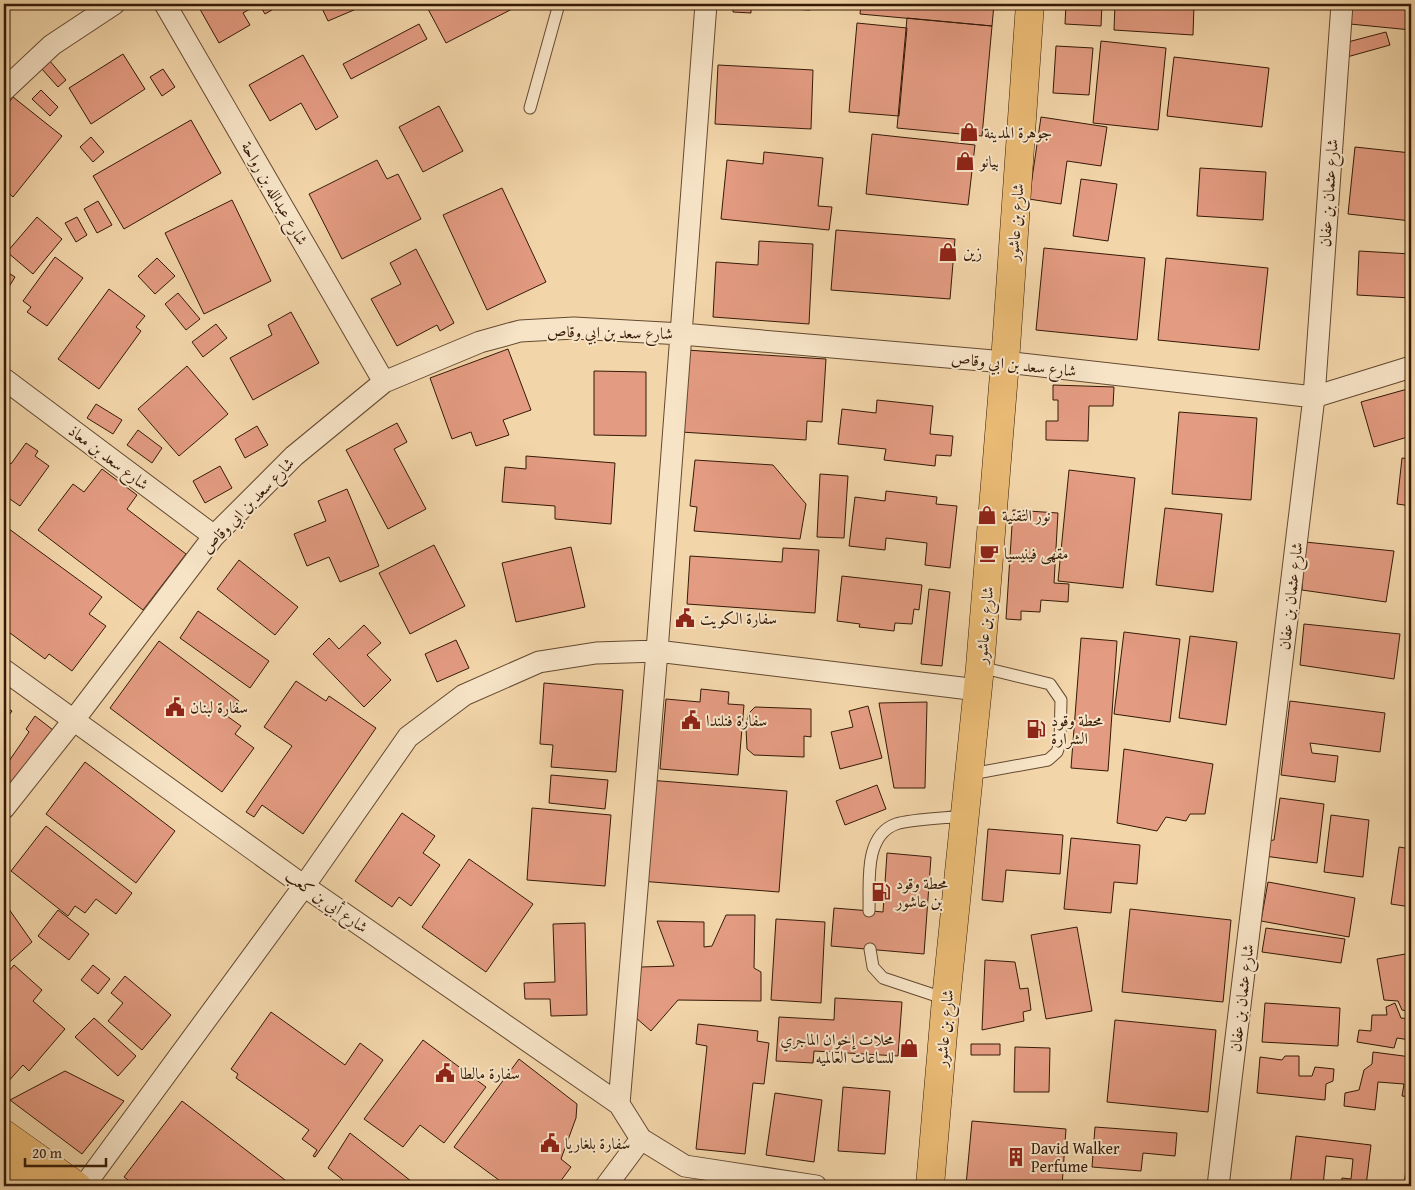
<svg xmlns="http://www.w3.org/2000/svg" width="1415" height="1190" font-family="'Gentium Book Plus',Amiri,serif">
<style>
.building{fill:#e39b81;stroke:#351a07}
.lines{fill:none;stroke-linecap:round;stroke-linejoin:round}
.lane-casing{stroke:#644930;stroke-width:13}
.street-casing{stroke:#644930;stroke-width:23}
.primary-casing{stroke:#351a07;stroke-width:29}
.lane{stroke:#f7e4c7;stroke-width:11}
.street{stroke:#f7e4c7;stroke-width:21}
.primary{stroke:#e9ba74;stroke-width:28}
.labels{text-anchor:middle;stroke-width:4;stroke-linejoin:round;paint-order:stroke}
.poi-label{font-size:16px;fill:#351a07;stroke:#f7e4c7;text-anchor:start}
.street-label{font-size:16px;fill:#351a07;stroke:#f7e4c7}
</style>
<rect width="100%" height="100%" fill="#f2d5a9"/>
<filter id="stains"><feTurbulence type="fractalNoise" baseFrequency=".004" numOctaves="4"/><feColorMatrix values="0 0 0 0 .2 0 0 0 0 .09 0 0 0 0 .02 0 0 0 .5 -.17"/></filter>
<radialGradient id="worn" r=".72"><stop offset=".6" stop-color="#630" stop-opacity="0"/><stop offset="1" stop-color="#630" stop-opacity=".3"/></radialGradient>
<path class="building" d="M197,4H282L265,14L259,4L243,13L250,25L219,43Z
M320,4H368L328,21Z
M438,4H514L516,7L446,43L428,9Z
M733,4H810V10L751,7V13L733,12Z
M861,4H994L992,26L860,14Z
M1066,4H1102L1101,26L1065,24Z
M1115,4H1194L1193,35L1114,30Z
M1351,4H1411V30L1350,24Z
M907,18L992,26L982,136L897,128Z
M857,23L907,28L899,116L849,112Z
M419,24L427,39L351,79L343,64Z
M1386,32L1390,45L1347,57L1344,43Z
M1101,41L1166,48L1158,130L1093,123Z
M1056,46L1093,48L1089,95L1053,93Z
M123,54L145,89L91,124L69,88Z
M303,55L338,117L316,130L301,103L270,121L249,85Z
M1174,57L1269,68L1262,127L1167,116Z
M49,60L66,80L58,87L41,68Z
M718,65L813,70L811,129L715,124Z
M163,69L175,87L162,96L150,77Z
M41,90L58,107L50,116L32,99Z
M13,97L62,136L13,197L4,189V109Z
M439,106L463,151L423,172L399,127Z
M1041,117L1107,127L1101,166L1067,161L1061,204L1029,199Z
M191,120L221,173L124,229L93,176Z
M872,134L975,145L968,205L866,194Z
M91,137L104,152L93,162L80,147Z
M1355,147L1411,153V221L1348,214Z
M764,152L823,158L818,206L832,207L829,230L721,219L727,160L763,164Z
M377,160L387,179L398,174L421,219L342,259L309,194Z
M1200,168L1266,172L1263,220L1197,216Z
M1081,179L1117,184L1108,241L1073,236Z
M502,188L546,282L487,310L443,215Z
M232,200L271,281L204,314L165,233Z
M98,201L112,225L97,233L84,209Z
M37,217L62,239L33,274L7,252Z
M77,217L87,235L76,242L65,223Z
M836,230L955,239L950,299L831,290Z
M759,241L813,244L809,324L713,317L716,262L758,265Z
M1044,248L1145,258L1137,340L1036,330Z
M416,249L454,323L440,331L437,325L397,346L371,299L401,284L390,263Z
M1359,251L1411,254V298L1357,295Z
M55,257L83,278L47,326L27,312L31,307L23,301Z
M157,258L175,276L155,294L138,276Z
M1166,258L1268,268L1259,350L1158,340Z
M4,270L15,277L4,295Z
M109,289L145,316L136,327L141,331L99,389L58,359Z
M178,293L200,319L186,330L165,304Z
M291,312L319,363L253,400L230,358L272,335L268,325Z
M216,324L227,338L203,357L192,342Z
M508,349L531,410L503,420L509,435L476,446L471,432L452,439L430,378Z
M686,350L826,359L822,422L807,421L806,440L681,432Z
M187,366L228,414L179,456L138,409Z
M594,371L646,372V436L594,435Z
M1053,385L1114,387L1113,406H1089L1088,441L1046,440V421H1058V400H1053Z
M1411,388V436L1374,447L1361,402Z
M877,400L933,406L930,434L953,436L951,456L936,455L935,466L884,460L886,449L838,444L842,409L876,413Z
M96,404L122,420L113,434L87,418Z
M1179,412L1257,418L1251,500L1172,494Z
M397,423L407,442L394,449L426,509L388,529L346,450Z
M257,426L268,445L245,458L235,439Z
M138,430L162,448L152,463L127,445Z
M26,443L38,451L35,456L49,466L20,506L4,495V463L6,460L11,464Z
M526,456L615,463L611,524L555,519V506L502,502L505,467L526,469Z
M1402,458L1411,459V506L1397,504Z
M695,460L773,465L806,504L800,539L694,531L697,507L690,506Z
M220,466L232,488L205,503L193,481Z
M102,469L137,495L127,509L186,554L143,610L38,530L73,484L84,492Z
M1069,470L1135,478L1123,588L1058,581Z
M820,474L848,476L844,538L817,537Z
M347,489L379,566L340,582L329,557L307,566L294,534L326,521L318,501Z
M886,491L937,497L936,504L957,506L950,568L925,565L927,543L886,538L885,550L849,546L855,497L885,501Z
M1165,508L1222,514L1213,592L1156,585Z
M1013,510L1058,513L1054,583L1069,584L1068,602L1041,600L1040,612L1021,611V620L1006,619Z
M5,526L102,597L89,614L106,626L72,671L49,654L45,659L10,633L4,641V565L10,557L4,552Z
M1305,542L1394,551L1386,602L1302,590Z
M434,545L465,606L410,634L379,573Z
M571,547L585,607L516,622L502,563Z
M783,548L819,550L815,613L687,604L690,556L782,562Z
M239,560L298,607L275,635L217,589Z
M842,576L922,585L919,610L914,609L912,624L895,623L894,631L859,627L860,624L837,621Z
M929,589L950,592L942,666L921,664Z
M198,611L269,661L250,688L180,638Z
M1304,624L1400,634L1394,679L1300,665Z
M364,625L381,643L367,655L391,680L364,707L313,654L329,638L339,649Z
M1124,632L1180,639L1170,722L1114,714Z
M1190,636L1237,642L1226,725L1179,718Z
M1081,638L1117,641L1108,771L1071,768Z
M456,640L469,668L437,682L425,654Z
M159,641L239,701L227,716L241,726L235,734L254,748L222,792L110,708Z
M296,681L326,701L329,696L376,728L303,834L262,805L254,817L246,812L292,746L264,727Z
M544,683L623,690L616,772L551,767L553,745L540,744Z
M701,689L729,692L728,704L744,705L738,775L660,769L666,699L700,702Z
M1290,701L1385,713L1380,752L1310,743L1312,753L1338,756L1335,782L1281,775Z
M927,702L925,788H894L879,703Z
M4,706L12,711L4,722Z
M868,706L882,758L840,769L831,732L853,727L849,711Z
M755,707L811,709V737L804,736V757L754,755L747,749L746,728L748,714Z
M35,716L53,730L4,796V762L7,764L29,732L26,729Z
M1124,749L1213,764L1205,814H1190L1186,821L1166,817L1157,831L1117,823Z
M85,762L175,831L136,883L46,814Z
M551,775L608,780L605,809L549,803Z
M648,780L787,791L779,892L640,881Z
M877,785L886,809L845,825L836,801Z
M1280,798L1324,804L1317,863L1264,856L1266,841L1274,840Z
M532,808L611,815L605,886L527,880Z
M402,813L435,836L423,853L440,865L411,906L399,897L392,907L355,881Z
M1331,815L1369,820L1363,877L1324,872Z
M46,826L132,893L116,914L96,899L85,913L75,906L68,916L11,871Z
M988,829L1063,835L1060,874L1006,870L1003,902L982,900Z
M1071,838L1140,845L1137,884L1114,882L1111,913L1064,909Z
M1399,847L1411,849V907L1391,904Z
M887,853L931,857L924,954L831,946L834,908L883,912Z
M469,859L533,904L486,972L422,927Z
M1268,882L1355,898L1349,937L1261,921Z
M4,902L32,942L4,967Z
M1130,909L1231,920L1223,1002L1122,992Z
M58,910L89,934L69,960L38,936Z
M726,915H755L754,968L761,972V1001L678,1000L651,1031L635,1017L641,967L674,966L657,921L704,922V947L712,946Z
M776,919L825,922L821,1003L771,1000Z
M585,923L587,1015L551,1016L550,999H525L524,983L555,982L553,924Z
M1077,927L1092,1011L1046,1019L1031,935Z
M1266,928L1345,939L1341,963L1262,952Z
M1411,953V1012L1402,1010L1398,1001L1384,1000L1377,959Z
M985,960L1015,962L1020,989L1028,988L1031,1010L1023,1012L1024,1021L982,1030Z
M14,965L42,990L33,1001L65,1029L29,1071L23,1065L6,1084L4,1082V977Z
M93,965L110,979L98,994L81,980Z
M125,976L171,1015L142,1050L108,1021L123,1003L111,993Z
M835,998L902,1002L898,1056L814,1051L813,1063L776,1061L779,1017L834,1020Z
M1265,1003L1340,1008L1338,1046L1262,1042Z
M1395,1003L1401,1018L1411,1019L1410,1040L1397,1038L1394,1048L1357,1042L1359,1030L1371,1031L1372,1015H1387L1386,1007Z
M271,1012L345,1065L360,1043L383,1060L315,1157L313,1156L317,1150L302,1139L309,1130L236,1078L238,1074L231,1069Z
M94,1018L136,1056L118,1076L75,1037Z
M1115,1020L1216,1030L1208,1112L1107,1102Z
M698,1024L758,1031L757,1041L769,1043L764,1084L753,1083L745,1154L696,1149L707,1046L696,1044Z
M423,1040L486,1087L444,1143L420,1125L403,1147L364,1119Z
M971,1044H1000V1055H971Z
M1015,1047L1050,1048L1049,1092H1014Z
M1373,1052L1411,1057V1097L1402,1096L1404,1084L1378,1082L1375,1110L1344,1106L1345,1093L1359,1090L1364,1070L1372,1064Z
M1285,1056H1299V1076H1312L1315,1067L1334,1069L1333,1081L1326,1084L1325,1100L1257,1093L1260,1057L1282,1060Z
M519,1059L577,1104L576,1118L561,1159L571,1167L557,1186H507L454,1147Z
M65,1071L124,1101L82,1154L10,1100Z
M843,1087L890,1091L885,1154L838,1151Z
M775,1093L822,1100L814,1162L766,1155Z
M182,1101L289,1183L286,1186H136L124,1177Z
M972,1121L1066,1129L1062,1186L966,1185Z
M1095,1127L1177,1133L1175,1156L1143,1153L1141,1171L1092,1167Z
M1411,1129V1186H1404Z
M350,1133L416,1185L415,1186H347L348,1184L328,1168Z
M1296,1136L1371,1145L1366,1186H1341L1342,1178L1351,1179L1353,1159L1326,1156L1323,1186H1290Z"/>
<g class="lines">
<g class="lane-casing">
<path id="lane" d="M530,108L559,4
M971,774L1048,760L1057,752L1060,743L1061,700L1050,684L980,667
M869,911C870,884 863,836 896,824C910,819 947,818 965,816
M870,949L873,967L883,978L946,999"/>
</g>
<g class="street-casing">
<path id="street" d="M165,4L384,382
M4,90L52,45L114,4
M4,379L214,536
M4,670L304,886L619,1104L641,1139L685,1166L816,1186
M4,808L73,721L214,536L294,456L384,382L480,342L520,331L574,328L682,334L1005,362L1314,397L1411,367
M619,1104L657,651L706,4
M84,1186L304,886L408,737L464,695L539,662L596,653L657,651L978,690
M606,1186L641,1139
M1218,1186L1314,397L1342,4"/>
</g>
<g class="primary-casing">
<path id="primary" d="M4,1134L77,1186
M4,1164L35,1186
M930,1186L946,999L980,667L1005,362L1030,4"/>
</g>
<use href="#lane" class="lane"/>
<use href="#street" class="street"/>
<use href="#primary" class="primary"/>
</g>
<defs>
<g id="shop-bare" transform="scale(1.5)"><path d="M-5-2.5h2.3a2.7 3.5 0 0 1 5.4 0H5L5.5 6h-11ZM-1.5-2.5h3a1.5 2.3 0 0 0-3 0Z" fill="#8f2418" stroke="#f7e4c7" stroke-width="2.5" paint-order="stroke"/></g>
<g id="cafe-bare" transform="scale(1.5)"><path d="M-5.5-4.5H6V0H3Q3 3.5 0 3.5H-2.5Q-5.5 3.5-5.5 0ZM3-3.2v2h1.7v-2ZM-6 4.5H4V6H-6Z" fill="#8f2418" stroke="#f7e4c7" stroke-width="2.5" paint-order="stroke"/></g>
<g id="civic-bare" transform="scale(1.5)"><path d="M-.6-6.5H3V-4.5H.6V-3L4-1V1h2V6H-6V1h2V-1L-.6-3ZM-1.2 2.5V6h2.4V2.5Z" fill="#8f2418" stroke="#f7e4c7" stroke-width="2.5" paint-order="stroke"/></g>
<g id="fuel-bare" transform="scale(1.5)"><path d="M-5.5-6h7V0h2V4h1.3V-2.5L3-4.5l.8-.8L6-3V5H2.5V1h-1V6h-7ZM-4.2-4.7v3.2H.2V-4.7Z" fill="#8f2418" stroke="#f7e4c7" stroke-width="2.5" paint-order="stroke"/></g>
<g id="building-bare" transform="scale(1.5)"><path d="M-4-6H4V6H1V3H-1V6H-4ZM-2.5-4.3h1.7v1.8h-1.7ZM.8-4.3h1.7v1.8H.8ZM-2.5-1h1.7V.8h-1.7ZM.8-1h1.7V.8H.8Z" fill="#8f2418" stroke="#f7e4c7" stroke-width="2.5" paint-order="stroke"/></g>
</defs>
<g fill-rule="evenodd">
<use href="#shop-bare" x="969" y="132"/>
<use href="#shop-bare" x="965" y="161"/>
<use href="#shop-bare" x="948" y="252"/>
<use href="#shop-bare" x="987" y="515"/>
<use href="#cafe-bare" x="989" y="553"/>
<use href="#civic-bare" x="685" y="618"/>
<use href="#civic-bare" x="175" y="707"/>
<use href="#civic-bare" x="691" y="720"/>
<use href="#fuel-bare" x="1036" y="729"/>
<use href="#fuel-bare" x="881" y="892"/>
<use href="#shop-bare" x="909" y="1048"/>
<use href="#civic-bare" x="445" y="1073"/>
<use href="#civic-bare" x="550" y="1143"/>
<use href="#building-bare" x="1016" y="1157"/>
</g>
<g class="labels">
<g class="poi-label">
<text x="984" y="138">جوهرة المدينة</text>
<text x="980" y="167">بيانو</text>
<text x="963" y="258">زين</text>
<text x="1002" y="521">نور التقنية</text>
<text x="1004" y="559">مقهى فينيسيا</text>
<text x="700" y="624">سفارة الكويت</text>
<text x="190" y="713">سفارة لبنان</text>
<text x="706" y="726">سفارة فنلندا</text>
<text x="1051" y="726">محطة وقود<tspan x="1051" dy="18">الشرارة</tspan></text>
<text x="896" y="889">محطة وقود<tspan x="896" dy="18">بن عاشور</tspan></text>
<text x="894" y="1045" text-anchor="end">محلات إخوان الماجري<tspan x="894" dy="18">للساعات العالميه</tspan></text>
<text x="460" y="1079">سفارة مالطا</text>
<text x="565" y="1149">سفارة بلغاريا</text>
<text x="1031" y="1154">David Walker<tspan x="1031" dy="18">Perfume</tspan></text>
</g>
<g class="street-label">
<text transform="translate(275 193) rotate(60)" y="6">شارع عبدالله بن رواحة</text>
<text transform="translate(1328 193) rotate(-86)" y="6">شارع عثمان بن عفان</text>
<text transform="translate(1015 222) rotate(-86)" y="6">شارع بن عاشور</text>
<text transform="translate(610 332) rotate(1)" y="6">شارع سعد بن ابي وقاص</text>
<text transform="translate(1014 364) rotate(6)" y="6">شارع سعد بن ابي وقاص</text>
<text transform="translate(109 457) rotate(37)" y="6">شارع سعد بن معاذ</text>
<text transform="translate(247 505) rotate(-46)" y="6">شارع سعد بن ابي وقاص</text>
<text transform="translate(1290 596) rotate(-83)" y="6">شارع عثمان بن عفان</text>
<text transform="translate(984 625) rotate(-85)" y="6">شارع بن عاشور</text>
<text transform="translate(327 901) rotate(35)" y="6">شارع أبي بن كعب</text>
<text transform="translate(1241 998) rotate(-83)" y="6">شارع عثمان بن عفان</text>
<text transform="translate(944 1028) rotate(-85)" y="6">شارع بن عاشور</text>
</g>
</g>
<rect width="1415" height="1190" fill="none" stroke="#f2d5a9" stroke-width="20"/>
<rect x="5" y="5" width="1405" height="1180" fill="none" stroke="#351a07" stroke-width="2.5"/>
<rect x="10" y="10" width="1395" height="1170" fill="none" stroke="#351a07"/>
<path d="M25 1158v8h81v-8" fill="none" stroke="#351a07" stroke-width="2.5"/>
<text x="32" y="1158" font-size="15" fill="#351a07" stroke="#f7e4c7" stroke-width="4" paint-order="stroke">20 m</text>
<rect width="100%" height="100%" filter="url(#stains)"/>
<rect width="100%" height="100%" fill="url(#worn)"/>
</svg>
